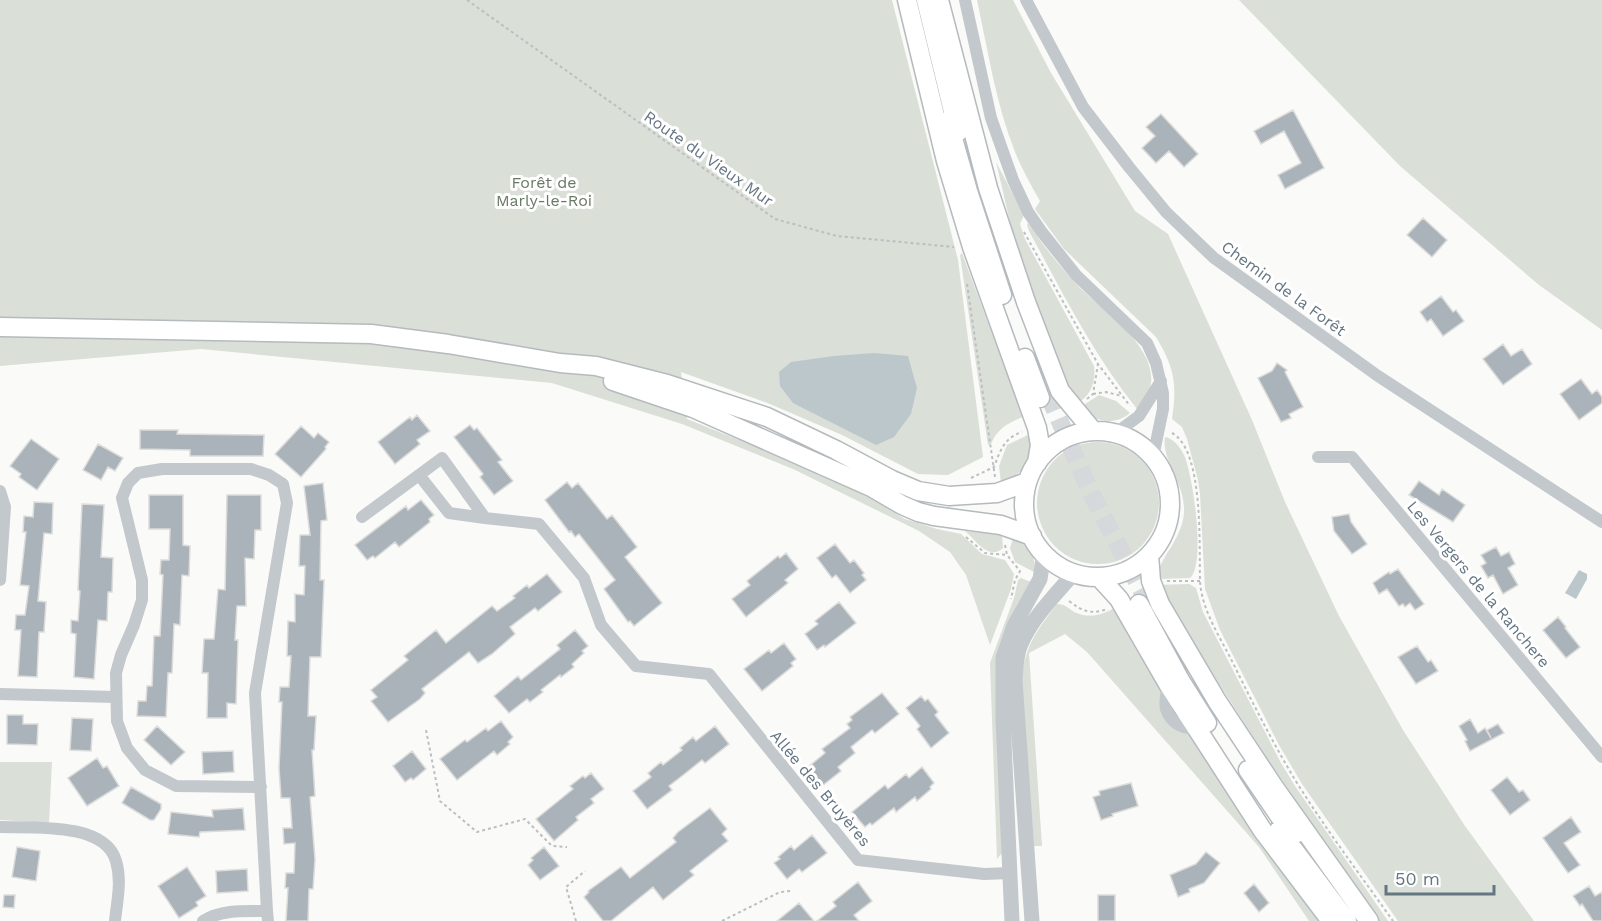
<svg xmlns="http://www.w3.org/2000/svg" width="1602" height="921" font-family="'Work Sans',sans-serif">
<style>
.green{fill:#dadfd7}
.water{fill:#bbc7cb}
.building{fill:#aab3b9;stroke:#dcdcda;stroke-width:1.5}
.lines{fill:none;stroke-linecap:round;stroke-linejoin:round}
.primary-tunnel{stroke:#d5d9db;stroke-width:18;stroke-dasharray:18 9;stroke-linecap:butt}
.primary-casing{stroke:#b5babe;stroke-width:21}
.path{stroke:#bbbfc2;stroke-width:2;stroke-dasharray:3 3;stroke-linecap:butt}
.minor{stroke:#c3c8cc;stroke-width:12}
.tertiary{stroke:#c3c8cc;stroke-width:15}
.primary{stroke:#fff;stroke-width:18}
.labels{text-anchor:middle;stroke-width:6;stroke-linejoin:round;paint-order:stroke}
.street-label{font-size:16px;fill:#657683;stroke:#fff}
.park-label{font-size:16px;fill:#687a64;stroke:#fff}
</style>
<rect width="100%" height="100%" fill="#fafaf8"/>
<path class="green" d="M0,0H892L958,260L983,457L948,475L918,474L842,435L770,404L681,372L687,419L811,469L861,493L905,519L937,529L961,534L982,554L1005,560L1014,574L1011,589L990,645L966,575L950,552L919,531L793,469L682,424L552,383L201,349L0,366Z
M977,0H1013L1051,73L1135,211L1168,234L1252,420L1285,502L1339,616L1403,730L1465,826L1534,921H1398L1302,784L1279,745L1220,630L1205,589L1200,494L1198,480L1187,439L1182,427L1172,419C1177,385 1175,368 1156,337L1064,249L1035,209L1040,201C1031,185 1022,169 1015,152C996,104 988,51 977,0Z
M1239,0H1602V330L1539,285L1400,166Z
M996,162L1024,215L1020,224L1025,239L1094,366C1096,383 1091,396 1075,405L1056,363L1059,361L1038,309L1014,239Z
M1028,223C1044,247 1061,268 1080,288C1105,312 1166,353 1148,394C1145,399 1140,404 1137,409C1093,354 1062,292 1029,231L1027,225Z
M962,253L1006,371L1009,370L1026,416C1011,421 997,428 991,444L988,445L960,255Z
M1099,395L1116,401L1130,413C1113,427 1094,421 1079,408Z
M1034,432C1032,458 1027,473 1001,483L999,466L1007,445Z
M1165,437C1173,438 1181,448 1184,455C1193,474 1206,565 1190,578L1159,579L1157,573C1165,552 1182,537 1184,513C1186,484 1161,461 1165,437Z
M1037 503a61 61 0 1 1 122 0a61 61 0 1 1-122 0Z
M965,531L1002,535L1003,548C988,561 976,540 965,531Z
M1013,539C1027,543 1038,557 1034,572L1015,562L1010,548Z
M1021,578L1031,582L996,660L1002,853L997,859L990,663L1014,598L1018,580Z
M1189,584L1196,588L1203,612L1281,763L1295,786L1388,921H1379C1308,819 1237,717 1174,610H1168L1156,585Z
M1057,604C1065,604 1068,608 1074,612C1089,619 1103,615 1116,607L1129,629L1131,641L1149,671L1201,749L1322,921H1309L1259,847L1087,652L1065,634L1029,653L1042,846H1034L1022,685C1023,648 1035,633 1057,604Z
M0,762H52L49,823L0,820Z"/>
<path class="water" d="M874,353L908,356L917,388L911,414L894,437L876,445L793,403L780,386L779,372L791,362L834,356Z
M1579,570L1587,574V579L1576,599L1565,593Z"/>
<path class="building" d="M1293,110L1324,168L1285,189L1278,175L1301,163L1284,131L1261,144L1254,131Z
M1161,114L1198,154L1184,167L1169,151L1156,163L1142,148L1155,136L1146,127Z
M1423,218L1447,240L1432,257L1407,235Z
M1441,296L1453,312L1456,310L1464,321L1443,336L1431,319L1427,322L1420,312Z
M1503,344L1511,356L1522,349L1532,364L1503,385L1483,359Z
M1277,363L1287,370L1285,372L1303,407L1289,414L1291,418L1281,422L1258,378L1272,371Z
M1581,379L1592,394L1597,390L1602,397V403L1579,420L1560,394Z
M417,415L430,431L417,440L420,444L395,464L378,442L410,417L412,420Z
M470,425L474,430L477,428L502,460L498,462L513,481L494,495L480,477L483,474L454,437Z
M301,426L314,438L318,433L329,442L325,447L326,449L301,477L275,454Z
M140,430H178L177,434L264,435L263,456H190V450L140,449Z
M31,439L59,459L37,490L19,477L21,474L10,466Z
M98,444L123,458L115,471L108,467L101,480L83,470Z
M1419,481L1439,495L1442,489L1465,505L1453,522L1409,495Z
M567,482L572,488L578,483L607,519L612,515L637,547L625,557L662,603L634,626L630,621L628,622L604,589L615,580L579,534L575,537L571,531L569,532L545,500Z
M323,483L327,520L321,521L320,580H324L321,657H310L308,716H316L314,750H312L315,796L310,797L315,859L313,889H309L308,921H286L288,888H285L286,873H294L295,843L284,844L283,828H292L290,798H281L279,768L282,702H279L280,687H289L291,656H287L288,621L295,622V594L304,595L305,566H299L300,535H310L304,486Z
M149,495H183V545L190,546L189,576L182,575L180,625L174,624L172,673H168L166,717L137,716L138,701H146L147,686H152L154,636H160L163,575L160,574L161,560H169L170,529H149Z
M227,495H261V530H255L254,559L245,558L246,606H237L235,640H238L236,704L227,703V718H207L208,673H202L204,639H214L218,589L225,590Z
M421,500L434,515L429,519L430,522L399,547L395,542L375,558L373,556L367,560L355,545L406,506L408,510Z
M34,502L53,503L52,534L44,533L38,601L46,602L44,632H39L37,677L18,676L21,630H15L16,615H25L29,586L20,585L26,532H23L24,516L33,517Z
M82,504L104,505L101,557L113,558L112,592H108L107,621L98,620L94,679L74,677L76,634L71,633V620L78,621L80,591L78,590Z
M1349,514L1351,522L1367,544L1352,554L1334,531L1332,517Z
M835,544L850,563L854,560L864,573L862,575L866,580L850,593L836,575L832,578L817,558Z
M1496,547L1501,556L1509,552L1515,564L1508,568L1518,585L1503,594L1493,575L1488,578L1481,566L1486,563L1481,555Z
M786,553L798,569L785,580L788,583L746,617L732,599L750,585L747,581L778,556L780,558Z
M1398,569L1424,604L1415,610L1410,603L1405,607L1403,604L1399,606L1387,589L1379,594L1373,583L1389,572L1390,574Z
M547,574L562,592L538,611L535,608L510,627L515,634L492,654L478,663L469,652L422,689L425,693L420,699L388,722L371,701L377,697L371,690L408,660L404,656L436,630L446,643L492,606L497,611L515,598L513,596L527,585L529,588Z
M839,602L856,623L825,647L824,645L817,650L805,634L818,624L815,621Z
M1558,617L1566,627L1565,628L1580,647L1566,658L1543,630Z
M575,630L588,646L582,651L584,653L572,664L574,667L561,677L560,675L541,690L543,692L530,702L527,699L509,713L494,696L518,676L521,680L560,649L557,645Z
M784,643L796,659L791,663L793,666L762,691L744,669L769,650L771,653Z
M1417,646L1428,662L1431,660L1438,671L1416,684L1398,657Z
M882,693L899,714L875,733L872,730L851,747L855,753L838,767L841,771L822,786L807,768L825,753L822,749L850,728L847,724L852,720L850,717Z
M921,696L925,701L928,699L938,712L935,715L949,733L931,748L917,729L920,726L906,708Z
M7,715H23V724H38L37,745L7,744Z
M72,718L93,719L91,751L70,750Z
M1470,719L1478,733L1485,728L1491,738L1487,730L1498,724L1504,733L1470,751L1465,741L1467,740L1459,726Z
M501,721L513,737L508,742L510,744L497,755L494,751L457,780L440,759L465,740L467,742L486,728L488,731Z
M157,726L185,752L171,765L144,740Z
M715,726L729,744L705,763L702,760L682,776L669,786L672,790L647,809L633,791L651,777L648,773L661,762L663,765L682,750L680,748L693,737L696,741Z
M233,751L234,772L203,774L202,752Z
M412,751L426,769L413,780L411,778L405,782L393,766Z
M97,758L103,768L107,766L119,786L87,806L68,778Z
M922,767L934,783L930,787L931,789L917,801L915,797L896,812L894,808L872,825L870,823L865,827L852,812L885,785L888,789L906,774L909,778Z
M591,773L604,789L591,799L594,803L576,817L578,820L554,841L536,819L573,789L570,786L583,776L585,778Z
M1507,777L1519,792L1523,790L1530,800L1510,815L1491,790Z
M1131,783L1138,806L1112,814L1113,816L1101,820L1093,797L1100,795L1099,791Z
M131,787L161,804V809L154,820H150L122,803Z
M243,808L245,830L200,832L199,837L168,834L171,812L213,817L212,810Z
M710,808L727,829L722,834L728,841L690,871L694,875L663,900L653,887L611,921H603L584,897L589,892L588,891L621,867L630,878L676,842L673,838L678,832Z
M1571,817L1581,832L1564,843L1580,865L1568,873L1543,838Z
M812,835L827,853L802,872L799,869L787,879L774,863L780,859L778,857L791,846L794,850Z
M17,847L40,851L36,881L12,877Z
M544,847L559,866L540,880L528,865L533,860L531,858Z
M1206,852L1220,863L1204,883L1189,889L1190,892L1178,897L1170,875L1196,864Z
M187,867L206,896L196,902L198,906L179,918L158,886Z
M247,869L248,891L217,893L216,871Z
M858,882L872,901L854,915L859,921H817L836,906L833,902Z
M1254,884L1269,903L1259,912L1244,893Z
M1589,886L1595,896L1602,892V921H1593L1582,904L1580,906L1573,896Z
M4,895H15L14,908L3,907Z
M1098,895H1115V921H1098Z
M799,903L814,921H777Z"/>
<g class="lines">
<path class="primary-tunnel" d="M1048,394L1090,491L1147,601"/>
<g class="primary-casing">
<path id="primary" d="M907,0L946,161L972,247L1037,428L1040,445L1037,463
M926,0L958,132
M939,0L988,188L1026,302L1060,391L1093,431
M948,121L968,191L1002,295
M0,327L371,334L448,344L560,363L596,366L667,384L767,417L836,450L892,480L918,491L949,496L997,493L1027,482
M1025,358L1040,398
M613,381L693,408L871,487L902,505L918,512L934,516L1001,525L1032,536
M1024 504a73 73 0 1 1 146 0a73 73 0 1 1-146 0Z
M1149,555L1151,581L1160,604L1217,701L1274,787L1369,921
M1099,577L1119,599L1168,684L1263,831L1331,921
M1139,604L1180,680L1207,723
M1248,770L1293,836
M1279,830L1347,921"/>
</g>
<path class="path" d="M467,0L775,219L837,236L954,247
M1024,232L1098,364L1130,406
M967,284L995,477
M1093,394L1106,392L1122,396
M1087,399L1093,394L1098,364
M1172,433C1204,450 1199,546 1200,580C1201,609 1220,637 1233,663C1253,704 1274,745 1297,783C1327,831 1361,876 1393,921
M971,478L994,467C1000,451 1004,438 1022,432
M966,537L985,553L1007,555
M1005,545L1007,555L1020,571L1015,580L1011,599
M1167,581H1200
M1069,601C1082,611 1091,615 1107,609
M426,730L440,801L477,832L525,819L552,846L567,847
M576,921L566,887L585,871
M722,921L780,892L791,891"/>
<path class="minor" d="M965,0L991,118L1013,180L1028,212L1041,231L1076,275L1147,343L1156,363L1163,393V409L1153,457
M1026,0L1083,107L1129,167L1166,212L1214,258L1378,376L1602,522
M1116,433L1139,416L1161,381
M1318,457H1352L1602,757
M0,491L5,507L0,580
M362,517L419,475
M485,518L449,513L419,475L442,458L485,518L539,524L584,578L601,625L636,666L709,674L858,860L984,874L1010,873
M1168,684C1167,691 1164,702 1166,709C1170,722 1183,730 1196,728
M0,694L115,697
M261,787L176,786L145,770L127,748L117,721L116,673L121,655L134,625L142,600V580L122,498L128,483L138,473L162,469H251L269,475L283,484L287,503L255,693L267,911L268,921
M0,827C33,828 105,822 116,861C122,881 117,901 115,921
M203,921C222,909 246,911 267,911"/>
<path class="tertiary" d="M1012,921L1003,719V658L1014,626L1040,579L1044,554
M1032,921L1015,681C1016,669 1016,655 1021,644C1032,618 1055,595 1074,573"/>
<use href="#primary" class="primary"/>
</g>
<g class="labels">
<g class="street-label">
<text transform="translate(709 158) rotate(35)" y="6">Route du Vieux Mur</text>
<text transform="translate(1284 288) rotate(36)" y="6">Chemin de la Forêt</text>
<text transform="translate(1479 584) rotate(50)" y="6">Les Vergers de la Ranchere</text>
<text transform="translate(821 788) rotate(50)" y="6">Allée des Bruyères</text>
</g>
<g class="park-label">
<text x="544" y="188">Forêt de<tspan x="544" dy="18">Marly-le-Roi</tspan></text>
</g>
</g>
<path d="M1386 885v9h108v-9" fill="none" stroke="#657683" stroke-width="3"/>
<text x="1395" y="885" font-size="18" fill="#657683" stroke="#ffffff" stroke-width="4.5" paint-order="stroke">50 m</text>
</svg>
